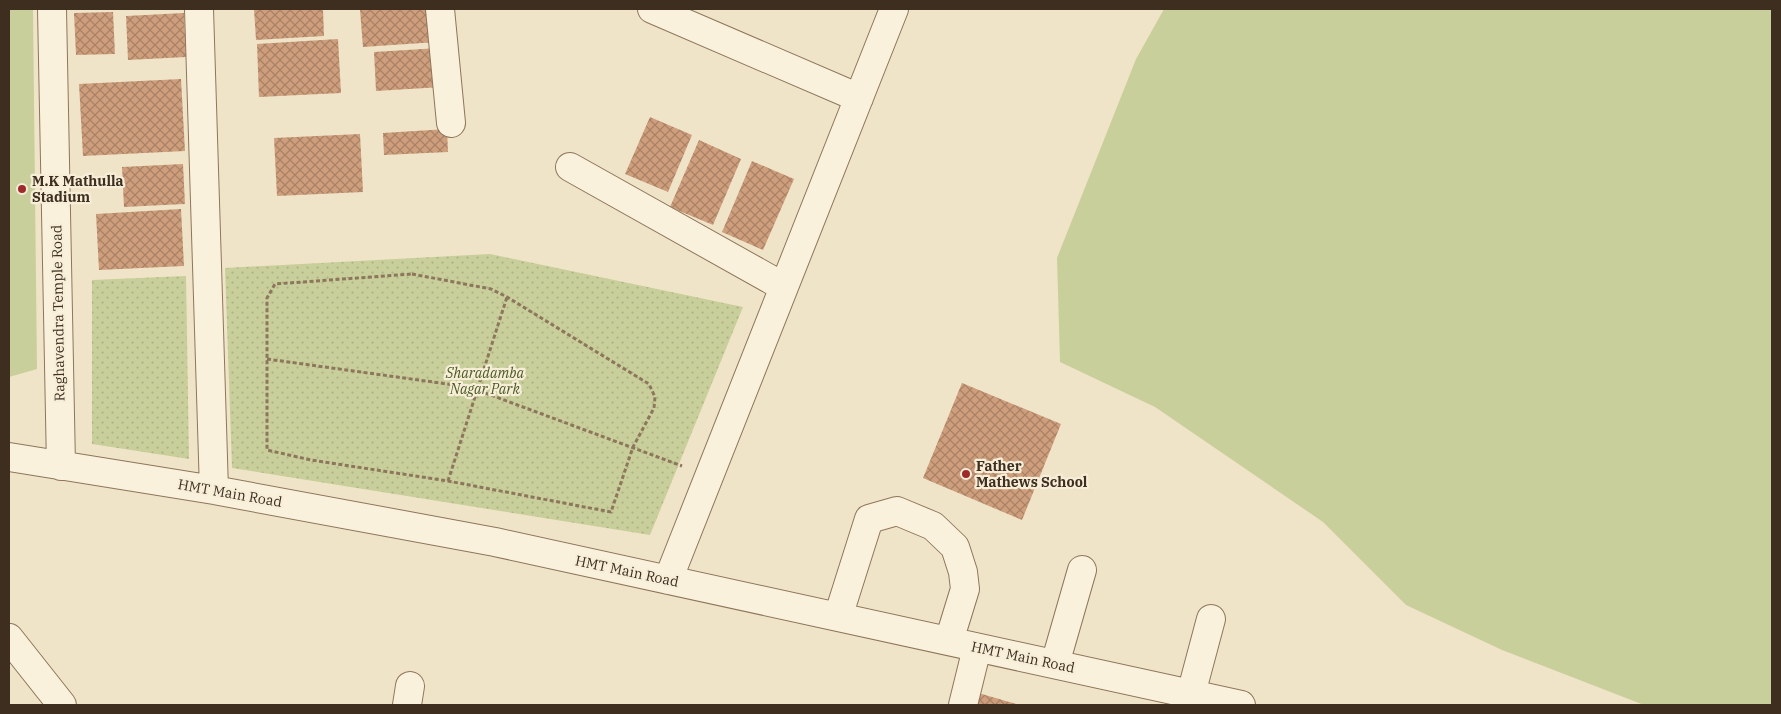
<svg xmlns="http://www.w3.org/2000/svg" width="1781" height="714" font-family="'IBM Plex Serif',serif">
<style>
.grass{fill:#c9cf9b}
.park{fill:url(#park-dots)}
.building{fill:url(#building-cross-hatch)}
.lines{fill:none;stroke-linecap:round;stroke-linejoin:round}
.minor-casing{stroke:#8d765c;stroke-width:30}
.path{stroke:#8d765c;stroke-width:3;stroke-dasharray:4 2.5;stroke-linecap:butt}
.minor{stroke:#faf1dc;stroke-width:28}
.poi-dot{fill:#9e2a2b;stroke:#f7eed8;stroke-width:2}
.labels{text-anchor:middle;stroke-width:4.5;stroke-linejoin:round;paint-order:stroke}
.poi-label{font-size:14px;font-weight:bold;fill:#3d2e20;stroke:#f7eed8;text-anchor:start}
.street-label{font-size:14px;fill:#3d2e20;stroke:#f7eed8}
.park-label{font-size:14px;font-style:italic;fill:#4d5a26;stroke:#f7eed8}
</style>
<defs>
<pattern id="park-dots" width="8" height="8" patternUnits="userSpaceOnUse" patternTransform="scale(1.25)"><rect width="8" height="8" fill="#c9cf9b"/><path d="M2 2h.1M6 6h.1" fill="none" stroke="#aeb285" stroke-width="1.8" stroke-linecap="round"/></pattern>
<pattern id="building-cross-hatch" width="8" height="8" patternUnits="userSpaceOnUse" patternTransform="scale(1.25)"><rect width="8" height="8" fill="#cf9f7d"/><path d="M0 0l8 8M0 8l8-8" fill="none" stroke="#a98266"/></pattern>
</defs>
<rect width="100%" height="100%" fill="#f0e4c8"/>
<path class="grass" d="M9,9H33L37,369L9,377Z
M1164,9H1772V705H1644L1502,650L1406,605L1323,522L1155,407L1060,362L1057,258L1136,59Z"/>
<path class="park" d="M490,254L743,307L650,535L232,468L225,268Z
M186,276L189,459L92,444V280Z"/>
<path class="building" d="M254,9H323L324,36L256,40Z
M379,9H435L437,42L363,47L360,10Z
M113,12L115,54L76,55L74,13Z
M184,13L186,57L128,60L126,16Z
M338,39L341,93L259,97L257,44Z
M439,48L442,87L376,91L374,52Z
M181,79L185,151L83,156L79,84Z
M650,117L692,135L668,192L625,174Z
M447,129L448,152L384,155L383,133Z
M360,134L363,192L277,196L274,138Z
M699,140L741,159L713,225L670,207Z
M752,161L794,179L763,250L722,232Z
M183,164L185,204L124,207L122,167Z
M181,209L184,266L99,270L96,214Z
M962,383L1061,424L1022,520L923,478Z
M975,692L1020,705H971Z"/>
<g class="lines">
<g class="minor-casing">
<path id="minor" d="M52,9L61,466
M199,9L214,490
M440,9L451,123
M652,9L859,98
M570,167L784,287
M9,457L214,490L495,542L1241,705
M668,580L894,9
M838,617L869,519L897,511L933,526L955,547L963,572L965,589L949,641
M9,638L62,705
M1055,664L1082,570
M1191,694L1211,619
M407,705L410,686
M963,705L977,648"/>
</g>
<path class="path" d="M412,274L491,289L507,297L649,384L655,397L654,408L633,447L611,512L448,481L311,460L267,450V298L275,284Z
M267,359L469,387L682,466
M448,481L507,297"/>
<use href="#minor" class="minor"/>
</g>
<g class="poi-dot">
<circle cx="22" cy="189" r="5"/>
<circle cx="966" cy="474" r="5"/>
</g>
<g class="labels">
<g class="poi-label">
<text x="32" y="186">M.K Mathulla<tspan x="32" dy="16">Stadium</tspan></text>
<text x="976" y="471">Father<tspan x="976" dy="16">Mathews School</tspan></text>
</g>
<g class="street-label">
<text transform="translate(58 313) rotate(-91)" y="5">Raghavendra Temple Road</text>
<text transform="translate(230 493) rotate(10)" y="5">HMT Main Road</text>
<text transform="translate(627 571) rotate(12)" y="5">HMT Main Road</text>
<text transform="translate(1023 657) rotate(12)" y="5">HMT Main Road</text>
</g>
<g class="park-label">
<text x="485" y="378">Sharadamba<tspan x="485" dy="16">Nagar Park</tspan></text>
</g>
</g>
<rect width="1781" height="714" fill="none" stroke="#3d2e20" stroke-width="20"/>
</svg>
